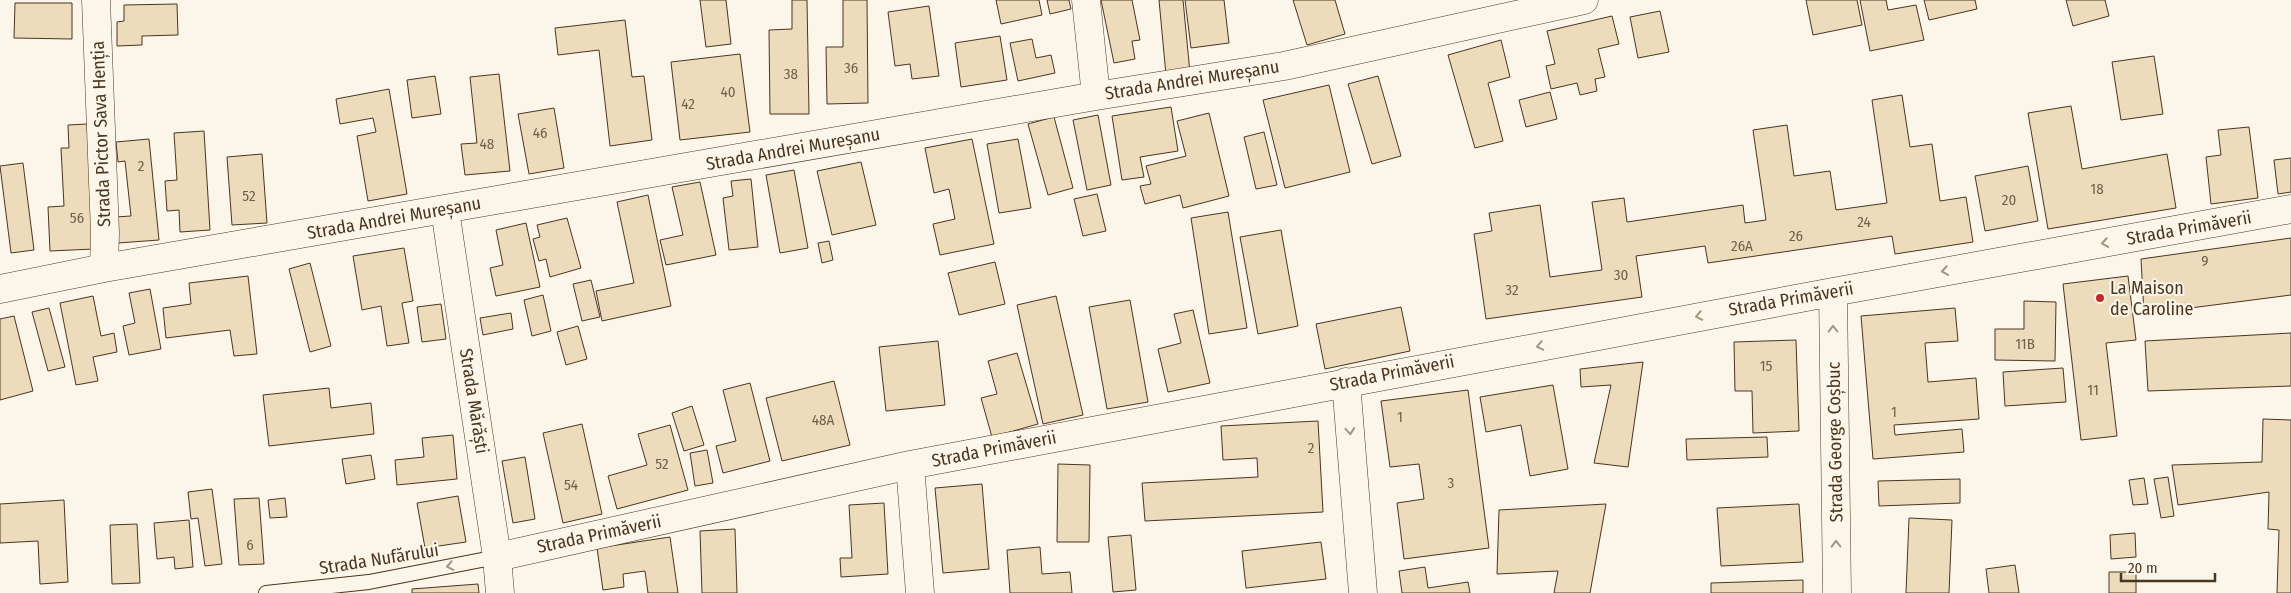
<svg xmlns="http://www.w3.org/2000/svg" width="2291" height="593" font-family="'Fira Sans Condensed',sans-serif">
<style>
.building{fill:#ecdcbc;stroke:#4a3520}
.lines{fill:none;stroke-linecap:round;stroke-linejoin:round}
.lane-casing{stroke:#4a3520;stroke-width:16}
.street-casing{stroke:#4a3520;stroke-width:29}
.lane{stroke:#fbf6e9;stroke-width:14}
.street{stroke:#fbf6e9;stroke-width:28}
.oneway{stroke:#a29684}
.poi-dot{fill:#c62828;stroke:#fbf6e9;stroke-width:2}
.labels{text-anchor:middle;stroke-width:4;stroke-linejoin:round;paint-order:stroke}
.number-label{font-size:15px;fill:#725f47}
.street-label{font-size:18px;fill:#4a3520;stroke:#fbf6e9}
.poi-label{font-size:18px;fill:#4a3520;stroke:#fbf6e9;text-anchor:start}
</style>
<rect width="100%" height="100%" fill="#fbf6e9"/>
<path class="building" d="M700,0H726L731,44L706,47Z
M792,0H807L809,114H770L769,30L792,29Z
M843,0H867L868,103L827,104L826,47H843Z
M996,0H1039L1042,15L1001,24Z
M1047,0H1069L1071,9L1050,14Z
M1101,0H1132L1140,40L1132,41L1135,59L1114,63Z
M1159,0H1183L1190,73L1166,75Z
M1185,0H1224L1229,43L1191,48Z
M1293,0H1335L1345,34L1307,45Z
M1806,0H1857L1862,25L1813,35Z
M1860,0H1886L1888,10L1916,5L1924,40L1870,51Z
M1924,0H1975L1977,9L1929,20Z
M2066,0H2105L2109,16L2073,26Z
M15,3H72V39L14,38Z
M177,4L178,35L142,36V45L117,46V22L124,21V5Z
M929,6L939,76L912,79L910,64L895,66L888,12Z
M1660,11L1669,52L1638,58L1630,17Z
M1612,16L1619,44L1598,49L1605,77L1595,79L1597,91L1580,95L1577,83L1551,89L1546,66L1555,64L1547,31Z
M625,20L632,77L644,76L652,140L610,146L599,50L558,55L555,28Z
M1000,36L1007,80L961,87L955,43Z
M1032,39L1036,58L1051,55L1055,73L1018,81L1010,43Z
M1501,40L1510,77L1488,83L1503,141L1475,148L1448,55Z
M740,54L750,132L680,140L671,62Z
M2154,56L2163,114L2121,120L2112,62Z
M499,74L510,171L465,175L461,144L477,143L470,77Z
M435,76L441,114L412,118L407,80Z
M1378,76L1401,156L1372,164L1348,84Z
M1329,85L1350,172L1285,188L1263,100Z
M389,89L407,194L368,201L357,136L376,132L373,118L340,124L336,99Z
M1550,92L1557,119L1526,127L1519,100Z
M1902,95L1910,147L1932,144L1940,201L1966,197L1973,242L1895,254L1892,236L1708,263L1705,246L1636,256L1642,297L1486,319L1474,234L1492,231L1489,213L1540,205L1550,277L1602,270L1592,202L1624,198L1627,222L1743,205L1745,223L1766,220L1753,130L1787,125L1794,176L1830,171L1836,210L1887,203L1872,100Z
M2071,106L2082,169L2167,154L2176,208L2048,229L2028,113Z
M1171,107L1178,151L1140,157L1144,177L1122,180L1112,116Z
M554,108L564,168L529,174L518,114Z
M1209,113L1229,196L1183,208L1180,195L1145,204L1140,186L1151,184L1146,166L1186,156L1177,121Z
M1098,115L1111,185L1087,190L1073,120Z
M1054,117L1073,188L1048,195L1028,124Z
M87,124L94,249L50,251L48,207L64,206L61,148H69L68,125Z
M2249,127L2258,198L2211,204L2206,157L2221,155L2218,130Z
M204,131L210,230L180,232L179,210L167,211L165,181L177,180L174,133Z
M1264,132L1277,185L1256,189L1244,137Z
M149,139L159,240L118,243L115,217L131,216L125,161L118,162L116,142Z
M972,139L994,244L940,255L933,224L955,219L949,189L934,193L925,148Z
M1018,139L1031,208L999,213L987,144Z
M262,154L267,223L232,225L227,157Z
M2291,158V192L2278,194L2274,160Z
M861,162L876,225L832,235L817,171Z
M23,163L34,250L11,253L0,166Z
M2028,166L2038,221L1985,231L1975,176Z
M794,170L808,248L780,253L766,175Z
M751,179L758,247L729,250L723,198L733,196L731,181Z
M700,182L716,255L666,265L660,240L683,235L672,187Z
M1097,194L1106,231L1083,236L1074,199Z
M648,195L671,306L602,321L596,291L634,283L617,202Z
M1228,212L1247,328L1209,334L1191,218Z
M567,218L581,268L550,277L546,259L539,261L533,239L540,237L537,225Z
M526,223L540,287L496,296L490,268L503,265L496,230Z
M1281,230L1298,326L1258,334L1240,237Z
M2291,238V295L2144,314L2141,259Z
M829,241L833,260L822,263L818,243Z
M404,248L413,301L402,303L409,343L387,346L381,306L362,310L353,256Z
M995,262L1005,304L959,315L948,273Z
M310,263L331,346L310,352L289,269Z
M248,276L257,354L234,356L230,330L166,338L163,308L191,304L189,283Z
M2128,276L2136,340L2106,343L2117,436L2081,440L2063,284Z
M591,280L600,317L582,321L573,284Z
M150,289L161,349L129,355L123,326L135,323L129,293Z
M543,295L551,331L532,336L524,300Z
M93,296L101,336L114,333L117,352L93,357L98,381L76,385L60,303Z
M1056,296L1083,415L1043,424L1017,305Z
M1130,300L1148,402L1107,409L1089,307Z
M2024,301L2056,302L2055,361L1995,360V329H2024Z
M441,304L446,339L422,342L417,307Z
M1401,307L1410,351L1325,369L1316,324Z
M49,308L65,367L48,371L32,312Z
M1955,308L1958,341L1925,343L1928,382L1976,378L1979,419L1894,425L1895,435L1962,429L1964,452L1873,459L1861,316Z
M1193,310L1210,383L1168,392L1158,349L1181,343L1174,314Z
M511,313L513,329L483,335L480,318Z
M14,316L33,391L0,400V319Z
M578,326L587,359L566,365L557,332Z
M2291,333V386L2148,391L2145,341Z
M1796,340L1799,431L1753,433L1752,391H1735L1734,342Z
M938,341L945,405L886,411L879,347Z
M1017,353L1038,424L992,437L981,398L997,394L988,361Z
M1643,362L1628,467L1594,463L1611,385L1581,387L1580,369Z
M2063,368L2066,402L2005,406L2003,372Z
M834,381L850,445L782,461L766,398Z
M750,383L770,461L723,473L716,446L736,441L723,390Z
M1553,385L1568,469L1530,476L1521,425L1486,432L1480,397Z
M329,388L331,408L371,403L374,434L269,446L263,395Z
M1468,390L1489,548L1404,559L1397,503L1424,499L1419,464L1390,467L1381,401Z
M692,406L704,445L684,451L672,413Z
M2263,419L2291,420V593H2277L2279,530L2268,529L2269,492L2178,505L2172,465L2262,462Z
M1318,421L1323,512L1145,521L1142,483L1258,477L1257,458L1223,460L1221,426Z
M582,424L602,514L563,523L543,433Z
M670,425L688,490L617,509L608,476L647,465L638,434Z
M453,435L457,479L397,485L395,460L424,457L422,438Z
M1767,437L1768,457L1687,460L1686,439Z
M707,450L713,483L695,486L690,453Z
M371,455L375,479L346,484L342,459Z
M525,457L535,519L513,523L502,461Z
M1058,464L1090,465L1089,542H1057Z
M2168,477L2174,516L2161,518L2154,479Z
M2144,478L2148,504L2133,505L2129,480Z
M1960,479V503L1879,506L1878,481Z
M982,484L989,569L943,573L935,488Z
M212,489L222,564L205,566L198,518L191,519L188,492Z
M458,496L466,542L425,548L417,503Z
M259,498L264,564L239,565L234,499Z
M285,498L287,517L270,518L268,500Z
M64,500L68,582L40,584L38,541L0,543V504Z
M884,503L888,574L841,577L840,558H852L849,505Z
M1606,504L1590,593H1554L1558,571L1497,574L1499,510Z
M1799,504L1803,562L1721,566L1717,508Z
M1909,518L1952,520L1949,593H1906Z
M189,520L193,567L175,569L174,557L157,559L154,523Z
M137,524L140,583L112,584L110,525Z
M735,529L737,593H702L700,531Z
M2135,533L2136,557L2111,559L2110,535Z
M1131,535L1136,590L1113,592L1108,537Z
M670,537L678,593H648L645,571L623,574L624,587L603,590L597,548Z
M1321,542L1326,579L1246,588L1242,551Z
M1040,547L1042,574L1070,572L1072,593H1010L1007,550Z
M2015,565L2019,593H1989L1986,569Z
M1425,567L1428,588L1468,582L1470,593H1402L1399,571Z
M2109,572H2136V593H2109Z
M1803,580V593H1711V583Z
M478,584L479,593H412V589Z"/>
<g class="lines">
<g class="lane-casing">
<path id="lane" d="M266,593L369,582L497,557"/>
</g>
<g class="street-casing">
<path id="street" d="M96,0L105,233L104,268
M1086,0L1096,96
M445,210L497,557L500,593
M0,289L104,268L1096,96L1284,66L1584,0
M1833,292L1837,593
M1346,382L1363,593
M910,465L920,593
M497,557L910,465L1833,292L2291,209"/>
</g>
<use href="#lane" class="lane"/>
<use href="#street" class="street"/>
</g>
<defs><path id="oneway-chevron" d="M-2-3.5L2.5 0L-2 3.5" fill="none" stroke-width="1.6" stroke-linecap="round" stroke-linejoin="round" transform="scale(1.25)"/></defs>
<g class="oneway">
<use href="#oneway-chevron" transform="translate(2105 243) rotate(170)"/>
<use href="#oneway-chevron" transform="translate(1945 271) rotate(170)"/>
<use href="#oneway-chevron" transform="translate(1699 316) rotate(169)"/>
<use href="#oneway-chevron" transform="translate(1833 329) rotate(-91)"/>
<use href="#oneway-chevron" transform="translate(1540 346) rotate(169)"/>
<use href="#oneway-chevron" transform="translate(1350 431) rotate(85)"/>
<use href="#oneway-chevron" transform="translate(1836 544) rotate(-91)"/>
<use href="#oneway-chevron" transform="translate(450 566) rotate(169)"/>
</g>
<circle class="poi-dot" cx="2100" cy="298" r="5"/>
<g class="labels">
<g class="number-label">
<text x="851" y="73">36</text>
<text x="791" y="79">38</text>
<text x="728" y="97">40</text>
<text x="688" y="109">42</text>
<text x="540" y="138">46</text>
<text x="487" y="149">48</text>
<text x="141" y="171">2</text>
<text x="2097" y="194">18</text>
<text x="249" y="201">52</text>
<text x="2009" y="205">20</text>
<text x="77" y="223">56</text>
<text x="1864" y="227">24</text>
<text x="1796" y="241">26</text>
<text x="1742" y="251">26A</text>
<text x="2205" y="266">9</text>
<text x="1621" y="280">30</text>
<text x="1512" y="295">32</text>
<text x="2025" y="349">11B</text>
<text x="1766" y="371">15</text>
<text x="2093" y="395">11</text>
<text x="1894" y="417">1</text>
<text x="1400" y="422">1</text>
<text x="823" y="425">48A</text>
<text x="1311" y="453">2</text>
<text x="662" y="469">52</text>
<text x="1451" y="488">3</text>
<text x="571" y="490">54</text>
<text x="250" y="550">6</text>
</g>
<g class="street-label">
<text transform="translate(1192 80) rotate(-9)" y="6">Strada Andrei Mureșanu</text>
<text transform="translate(101 134) rotate(-92)" y="6">Strada Pictor Sava Henția</text>
<text transform="translate(793 149) rotate(-10)" y="6">Strada Andrei Mureșanu</text>
<text transform="translate(394 218) rotate(-10)" y="6">Strada Andrei Mureșanu</text>
<text transform="translate(2189 228) rotate(-10)" y="6">Strada Primăverii</text>
<text transform="translate(1791 299) rotate(-10)" y="6">Strada Primăverii</text>
<text transform="translate(1392 373) rotate(-11)" y="6">Strada Primăverii</text>
<text transform="translate(474 401) rotate(81)" y="6">Strada Mărăști</text>
<text transform="translate(1835 442) rotate(-91)" y="6">Strada George Coșbuc</text>
<text transform="translate(994 449) rotate(-11)" y="6">Strada Primăverii</text>
<text transform="translate(599 534) rotate(-12)" y="6">Strada Primăverii</text>
<text transform="translate(379 559) rotate(-9)" y="6">Strada Nufărului</text>
</g>
<g class="poi-label">
<text x="2110" y="294">La Maison<tspan x="2110" dy="21">de Caroline</tspan></text>
</g>
</g>
<path d="M2121 573v8h94v-8" fill="none" stroke="#4a3520" stroke-width="2.5"/>
<text x="2128" y="573" font-size="15" fill="#4a3520" stroke="#fbf6e9" stroke-width="4" paint-order="stroke">20 m</text>
</svg>
